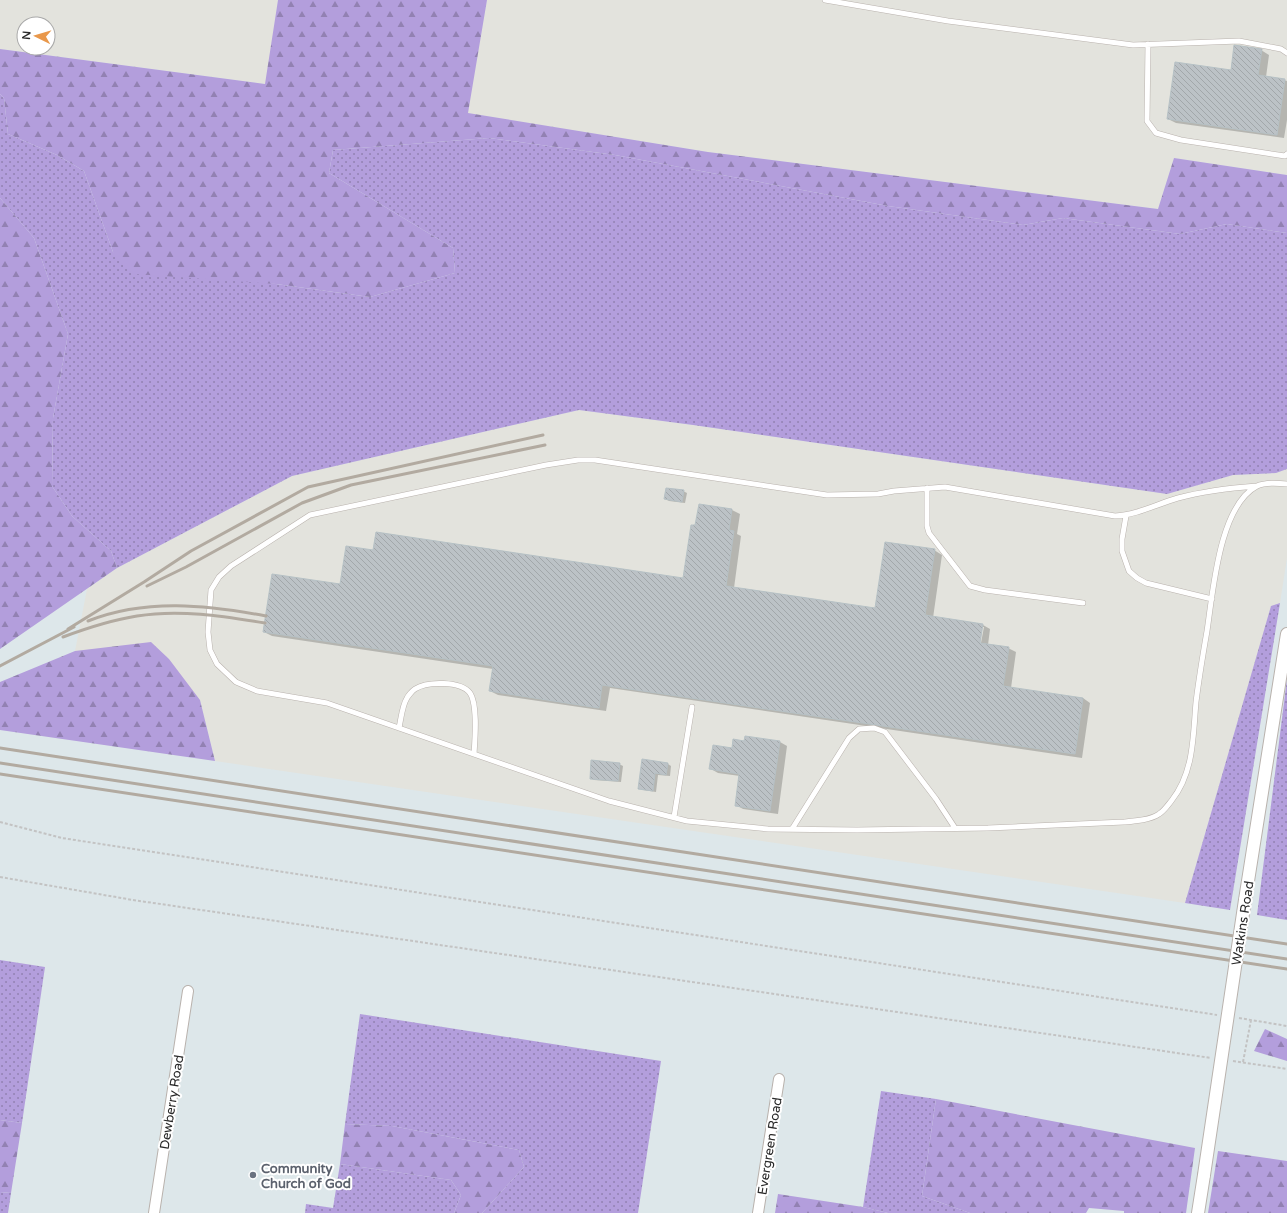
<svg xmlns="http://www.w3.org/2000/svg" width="1287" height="1213" font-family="'Varela Round',sans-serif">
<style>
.industrial{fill:#e3e3dd;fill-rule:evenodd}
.grass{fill:url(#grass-dots)}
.forest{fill:url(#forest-firs)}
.shadow{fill:#0003;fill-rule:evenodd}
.building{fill:url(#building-back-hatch);stroke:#b6c1c5}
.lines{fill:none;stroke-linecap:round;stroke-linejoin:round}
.service-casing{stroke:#b9b2ad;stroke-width:6}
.minor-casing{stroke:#b9b2ad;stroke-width:12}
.tertiary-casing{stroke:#b9b2ad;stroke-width:14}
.path{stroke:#c3c3c3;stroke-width:2;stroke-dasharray:3 2;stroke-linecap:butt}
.service{stroke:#fff;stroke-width:5}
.minor{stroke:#fff;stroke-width:10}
.tertiary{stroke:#fff;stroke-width:12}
.rail{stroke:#b2aaa0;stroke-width:3}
.tertiary-bridge-casing{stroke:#b9b2ad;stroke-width:14;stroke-linecap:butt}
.tertiary-bridge{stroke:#fff;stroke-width:12}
.worship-dot{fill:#6b7280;stroke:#fff;stroke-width:1.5}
.labels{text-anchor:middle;stroke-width:4;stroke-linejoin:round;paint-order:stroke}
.street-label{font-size:13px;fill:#292929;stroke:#fff}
.worship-label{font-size:13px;font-weight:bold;fill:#5b616d;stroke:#fff;text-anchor:start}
</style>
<defs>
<pattern id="grass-dots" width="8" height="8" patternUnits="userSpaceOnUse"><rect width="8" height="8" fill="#b39edc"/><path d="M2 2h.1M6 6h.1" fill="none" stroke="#9281b2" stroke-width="1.8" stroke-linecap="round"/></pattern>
<pattern id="forest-firs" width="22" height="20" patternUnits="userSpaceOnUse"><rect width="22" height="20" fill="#b39edc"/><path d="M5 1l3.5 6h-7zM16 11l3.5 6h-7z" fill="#9281b2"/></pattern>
<pattern id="building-back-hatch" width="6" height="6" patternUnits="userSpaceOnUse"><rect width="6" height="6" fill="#bcc2c6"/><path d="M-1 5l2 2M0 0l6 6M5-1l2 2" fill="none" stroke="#a2a7aa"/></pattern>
</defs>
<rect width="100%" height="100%" fill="#dde7ea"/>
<path class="industrial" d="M0,0H278L266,84L0,49ZM24,24H48V48H24Z
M487,0H1287V175L1174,158L1158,209L708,152L467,113Z
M579,410L693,425L1167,494L1233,475L1276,473L1287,469V558L1280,603L1271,607L1185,903L215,761L200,700L75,651L87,589L117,568L292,476Z"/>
<path class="grass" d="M0,94L4,98L8,134L57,155L84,171L113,252L276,284L370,297L455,273L453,248L329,173L333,150L489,138L615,155L888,206L1023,225L1063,218L1180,234L1227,224L1287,233V469L1276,473L1233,475L1167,494L693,425L579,410L292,476L117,568L111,551L72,516L52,486L53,418L68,334L34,238L0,198Z
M1280,603L1230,910L1185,903L1271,606Z
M1287,679V920L1257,915Z
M0,960L45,967L22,1123L0,1120Z
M360,1014L661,1061L638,1213H482L524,1167L519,1150L392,1126L345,1124Z
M881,1091L936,1099L922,1196L970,1213H888L863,1207Z
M340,1164L451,1180L461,1195L454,1213H305L306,1204L333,1208Z
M0,1192L11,1193L8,1213H0Z"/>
<path class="forest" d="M278,0H487L468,113L708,152L1158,209L1174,158L1287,175V233L1227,224L1180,234L1063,218L1023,225L888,206L615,155L489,138L333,150L329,173L453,248L455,273L370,297L276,284L135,274L113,252L84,171L57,155L8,134L4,98L0,94V49L265,84Z
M0,198L34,238L68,334L53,418L52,486L72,516L111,551L117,568L0,649Z
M151,642L169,659L200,700L215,761L0,730V682L75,651Z
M1265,1029L1287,1039V1061L1254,1051Z
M936,1099L1195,1148L1186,1213H1124V1211L1089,1208L1086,1213H970L922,1196Z
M0,1120L22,1123L11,1193L0,1192Z
M345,1124L392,1126L519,1150L524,1167L482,1213H454L461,1195L451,1180L340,1164Z
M1218,1151L1287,1161V1213H1208Z
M778,1194L863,1207L888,1213H775Z"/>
<path class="shadow" d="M1261,50L1269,55L1266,77L1284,80L1287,81V120L1284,138L1176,123L1168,119Z
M683,491L687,493L685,503L669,501L665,499Z
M700,505L732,510L740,514L737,534L741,536L734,588L876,609L934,550L942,555L933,618L983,625L990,629L988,645L1008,648L1016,652L1011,688L1083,698L1090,703L1082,758L610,688L606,711L498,695L490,691L493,669L272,636L264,632L341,585L374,551L684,579L696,527ZM981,627H984L980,648H978Z
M745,742H780L787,746L778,814L743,809L736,805L740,776L718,773L711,769L733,749Z
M643,760L668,764L671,766L670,776L658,775L656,792L643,790L639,788Z
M619,764L623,766L621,782L594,780L591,778Z"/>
<path class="building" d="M1234,45L1262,49L1258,75L1285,79L1277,135L1167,119L1175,62L1231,70Z
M666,488L684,490L682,502L664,499Z
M699,504L732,509L729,530L734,531L726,586L875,608L885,542L935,549L925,615L983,624L980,643L1009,647L1003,686L1083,698L1075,754L602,685L599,708L489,691L493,666L263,632L272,574L340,584L346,546L373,550L376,532L683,578L691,525H695Z
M745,736L780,741L770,811L735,806L739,774L709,769L713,745L732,748L733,739L744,741Z
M642,759L668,763L666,775L655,773L653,791L638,789Z
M591,760L620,763L618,781L590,779Z"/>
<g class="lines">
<g class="service-casing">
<path id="service" d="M825,0L948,21L1133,45L1239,41L1281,49L1287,53
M1148,44L1147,121L1156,133L1181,140L1285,156L1287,154
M1257,486C1230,488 1204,491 1178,498C1157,504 1137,515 1115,516L945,487L894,491L878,494L827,495L595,460H578L546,465L310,515L231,566L219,577L211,590L208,632L210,650L217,664L236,682L257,691L327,703L609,801L687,821L768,829L857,830L988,828L1124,822C1136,821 1150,820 1159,814C1164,811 1168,805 1172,800C1194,772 1193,736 1196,702C1199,678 1203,654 1207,631C1213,592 1219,506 1257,486C1265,482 1278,483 1287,484
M927,488V526L929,533L970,586L985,590L1083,603
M1126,516L1122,539V551L1129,571L1137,578L1146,583L1212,599
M399,728C401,719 402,706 407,698C408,696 412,691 415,689C427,681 461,681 470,693C478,705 475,739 474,754
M674,817L692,707
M792,829L849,738L859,729L874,728L885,732L936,799L955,828"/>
</g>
<g class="minor-casing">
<path id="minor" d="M154,1213L188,991
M758,1213L779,1079"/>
</g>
<g class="tertiary-casing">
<path id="tertiary" d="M1245,900L1287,634
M1198,1213L1204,1175"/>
</g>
<path class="path" d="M0,822L62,838L134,849L1217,1015
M0,877L133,900L1211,1058
M1239,1018L1287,1026
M1233,1061L1287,1069
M1243,1062L1251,1020"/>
<use href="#service" class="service"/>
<use href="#minor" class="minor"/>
<use href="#tertiary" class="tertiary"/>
<path class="rail" d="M147,586L186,567L302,503L351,485L545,445
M88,621C146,598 207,605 266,616
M68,629L144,582L191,551L308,487L543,435
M63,637C87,628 112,620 137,616C179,609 222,616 265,623
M0,666L74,627
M0,748L1287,944
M0,763L1287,959
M0,774L1287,969"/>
<g class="tertiary-bridge-casing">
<path id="tertiary-bridge" d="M1204,1175L1245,900"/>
</g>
<use href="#tertiary-bridge" class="tertiary-bridge"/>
</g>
<circle class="worship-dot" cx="253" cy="1175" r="4"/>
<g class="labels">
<g class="street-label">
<text transform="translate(1242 923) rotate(-81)" y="5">Watkins Road</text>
<text transform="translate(171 1102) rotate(-81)" y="5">Dewberry Road</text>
<text transform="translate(769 1146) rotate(-81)" y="5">Evergreen Road</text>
</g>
<g class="worship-label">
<text x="261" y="1173">Community<tspan x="261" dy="15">Church of God</tspan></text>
</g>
</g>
<g transform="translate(36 36) rotate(275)"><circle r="19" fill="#ffffff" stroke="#a9a9a9"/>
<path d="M0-3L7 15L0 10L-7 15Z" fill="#e9984b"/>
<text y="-6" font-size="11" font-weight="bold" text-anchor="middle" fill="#292929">N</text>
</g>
</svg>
